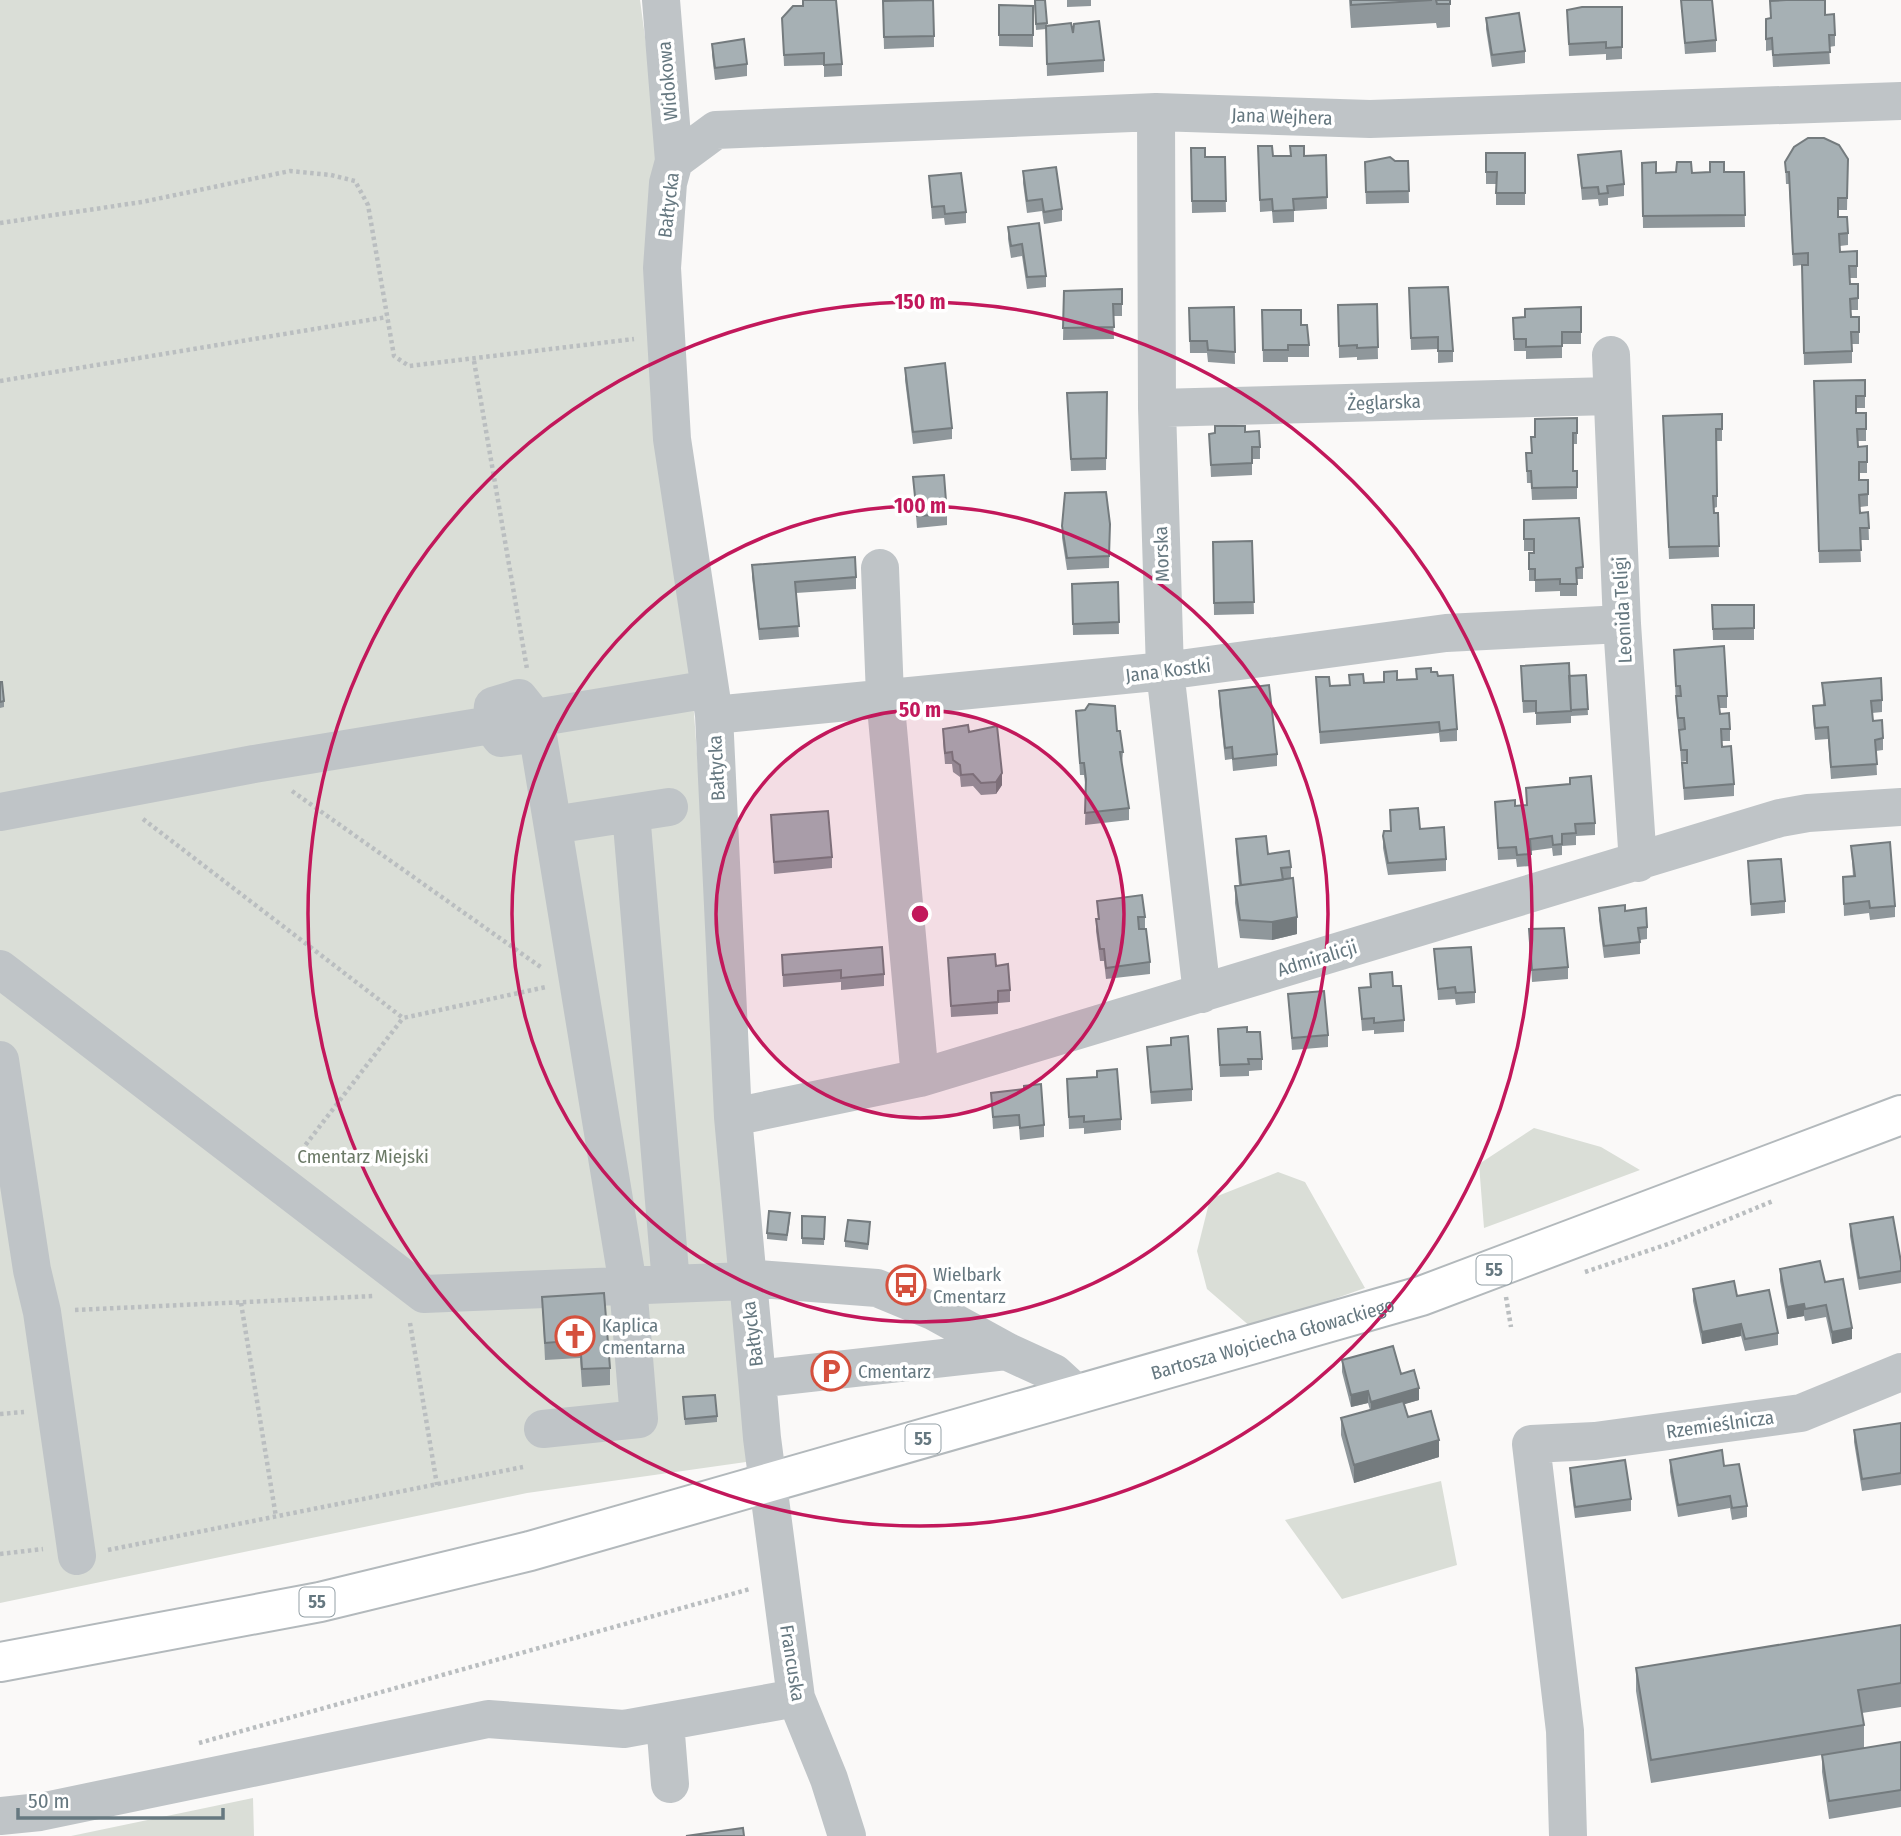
<svg xmlns="http://www.w3.org/2000/svg" width="1901" height="1836" font-family="'Fira Sans Condensed',sans-serif">
<style>
.green{fill:#daded7}
.lines{fill:none;stroke-linecap:round;stroke-linejoin:round}
.major-casing{stroke:#b3b9bc;stroke-width:42}
.path{stroke:#babec0;stroke-width:4.5;stroke-dasharray:3.5 3.5;stroke-linecap:butt}
.minor{stroke:#bfc4c7;stroke-width:38}
.major{stroke:#fff;stroke-width:38}
.wall{fill:#8f979b}
.shaded-wall{fill:#747b7e}
.building{fill:#a6b0b4;stroke:#747b7e;stroke-width:2}
.ring{fill:none;stroke:#c2185b;stroke-width:3.5}
.labels{text-anchor:middle;stroke-width:7;stroke-linejoin:round;paint-order:stroke}
.shield{fill:#fff;stroke:#94a0a6;stroke-width:2}
.shield-label{font-size:18px;font-weight:bold;fill:#667880}
.street-label{font-size:19px;fill:#667880;stroke:#fff}
.park-label{font-size:19px;fill:#6b7966;stroke:#fff}
.poi-label{font-size:19px;fill:#667880;stroke:#fff;text-anchor:start}
.centre{fill:#c2185b;stroke:#fff;stroke-width:3.5}
.ring-label{font-size:21px;text-anchor:middle;font-weight:bold;fill:#c2185b;stroke:#fff;stroke-width:7;stroke-linejoin:round;paint-order:stroke}
</style>
<rect width="100%" height="100%" fill="#faf9f8"/>
<path class="green" d="M0,0H640L667,200L681,538L724,1118L753,1461L527,1493L0,1603Z
M1534,1128L1601,1147L1640,1170L1484,1228L1479,1164Z
M1278,1172L1305,1182L1365,1288L1252,1328L1207,1289L1197,1251L1210,1199Z
M1441,1481L1457,1565L1342,1599L1285,1520Z
M253,1798L254,1836H71Z"/>
<g class="lines">
<g class="major-casing">
<g id="major">
<path id="s1" d="M0,1662L320,1602L530,1551L1421,1296L1901,1115"/>
</g>
</g>
<path class="path" d="M0,223L142,202L290,171L331,175L355,181L368,205L394,356L409,366L634,339
M474,361L527,669
M0,381L387,317
M292,791L542,968
M143,819L403,1018L546,987
M297,1156L403,1018
M1585,1272L1671,1243L1773,1201
M1506,1297L1511,1327
M241,1303L276,1517
M75,1310L374,1296
M410,1323L437,1485
M0,1414L24,1412
M108,1550L523,1467
M0,1554L43,1549
M199,1743L750,1589"/>
<path class="minor" d="M661,0L674,161L668,183L662,268L672,439L714,715L733,1117L757,1379
M1156,112L1157,408L1165,671L1202,994
M674,161L716,130L1156,112L1370,119L1901,101
M1611,355L1622,624L1638,863
M1157,408L1611,396
M880,568L885,696L920,1078
M714,715L1165,671L1446,633L1622,624
M491,725L493,706L519,698L535,718L628,1285L639,1419L543,1429
M0,812L254,764L491,725L501,738L524,735L535,718L710,689
M631,813L671,1283
M553,825L669,807
M0,969L424,1294L746,1281
M0,1060L32,1270L42,1312L77,1556
M733,1117L920,1078L1780,818L1808,813L1901,807
M746,1278L877,1288L935,1312L1006,1351
M665,1722L670,1784
M0,1816L40,1812L488,1719L624,1729L796,1698
M847,1836L829,1779L796,1698L762,1438L757,1379L1006,1351L1054,1373L1078,1395
M1568,1836L1565,1731L1531,1444L1595,1441L1801,1413L1901,1372"/>
<use href="#major" class="major"/>
</g>
<path class="wall" d="M1034,0H1045L1047,25L1073,33L1104,60V72L1047,76L1046,29L1036,30Z
M1067,0H1091V6L1067,7Z
M1349,0H1450V27L1437,28L1436,23L1351,28Z
M1681,0L1716,40V52L1685,54Z
M1770,1L1825,15L1835,35V46L1829,47L1830,64L1773,67L1772,50L1766,51V19L1771,18Z
M999,5L1033,6V47L999,46Z
M1622,7V59L1606,60V54L1569,56L1567,10Z
M883,12L934,36V47L884,49Z
M782,18L842,64V76L824,77V65L784,66Z
M1486,18L1525,51V63L1492,67L1486,29Z
M712,44L747,64V76L715,80L712,55Z
M1258,146L1273,156L1326,155L1327,209L1294,211V222L1273,223L1272,211L1260,212Z
M1191,148L1205,157H1225L1226,212L1192,213Z
M1486,153H1525V205H1496V184H1486Z
M1578,155L1624,184V196L1608,198V205L1599,206L1598,199L1582,200Z
M1848,159L1847,210H1838V217L1848,233V245L1840,246V252L1857,266V278H1849L1850,284L1858,298V310H1851V317H1859V344H1852V363L1804,365L1802,265L1793,266L1789,184H1786L1785,162Z
M1395,161H1408L1409,203L1366,204L1365,174Z
M1642,163L1656,173L1744,172L1745,227L1643,228Z
M1023,171L1062,209V221L1044,224L1042,211L1027,213L1023,183Z
M929,176L966,212V223L945,225L944,218L932,219Z
M1039,223L1046,276V287L1027,289L1022,256L1011,258L1008,239V227Z
M1409,288L1453,351V362L1438,363V349L1411,350Z
M1122,289V316H1113L1114,339L1063,340L1064,291Z
M1377,304L1378,359L1357,360V357L1339,358L1338,305Z
M1234,307L1235,364L1208,362L1207,353H1190L1189,308Z
M1581,307V344H1562V358L1526,359V351H1514L1513,318L1525,317Z
M1262,310L1301,325L1309,345V357H1288V362H1263Z
M905,368L952,428V439L913,444L905,380Z
M1865,380V408H1856V413H1866V441H1857L1858,447L1867,446V473H1859V480H1868V506L1860,507V513L1868,512L1869,540H1860L1861,562L1819,563L1814,381Z
M1107,392L1106,470L1071,471L1067,393Z
M1577,418V444H1573V471H1577V499L1532,500L1531,483H1527L1526,453H1531L1535,437Z
M1663,427L1722,429V441H1717V507L1714,508V513H1718L1719,557L1669,559Z
M1245,432L1260,447V459H1252V475L1211,477L1209,434Z
M913,477L947,514V525L917,528Z
M1524,520L1583,567V579H1577V596H1560V591L1535,592V581H1529V553H1534V551H1524Z
M1110,524L1109,568L1067,570L1062,538V526Z
M1252,541L1254,614L1214,615L1213,542Z
M752,565L856,577V589L796,593L799,637L759,640L752,577Z
M1118,582L1119,634L1073,635L1072,584Z
M1712,605H1754V640H1713Z
M1674,650L1727,696V708H1720V714L1730,729V741H1722V747L1734,784V796L1684,800L1682,763H1687V761L1681,762L1679,730H1678L1676,708Z
M1521,666L1569,676L1586,675L1588,715L1571,716V723L1536,725V712L1523,713Z
M1416,669L1431,672L1438,676L1457,729V741L1440,742L1439,733L1320,744L1316,677L1330,686L1349,685V675L1364,683L1384,682V672L1397,680L1416,679Z
M0,682L4,701V707L0,708Z
M1822,683L1882,700V712L1872,713L1873,721L1883,738V750L1876,751L1877,775L1831,779L1828,739L1815,740L1813,718V706L1823,705Z
M1219,691L1277,754V766L1233,771L1232,759L1225,760L1219,703Z
M1076,711L1117,731L1123,752L1122,764L1129,808V820L1085,825L1086,790L1084,775H1080Z
M943,729L969,732L1002,785L996,794L981,795L973,786L961,787L960,777L953,772L952,764H945L943,740Z
M1526,788L1595,823V835L1576,836V845L1562,846V855L1553,856L1552,848L1530,851L1531,866L1517,867L1516,859L1498,860L1495,802L1515,806L1526,805Z
M1390,810L1420,829L1446,859V871L1388,875L1383,848V836L1391,831Z
M771,815L832,857V868L774,874Z
M1236,839L1268,854L1291,867V879L1297,934L1272,940L1240,938L1235,903V886L1239,885L1236,851Z
M1851,846L1895,906V917L1870,920L1869,913L1844,916L1843,877H1853Z
M1748,861L1785,901V913L1751,916Z
M1097,901L1145,917V928L1150,962V974L1106,979L1104,961H1100L1096,931V919H1098Z
M1599,908L1625,911L1647,927V939L1640,940V954L1604,958L1599,920Z
M1529,929L1568,967V979L1532,982Z
M1434,949L1475,992V1003L1456,1005L1455,999L1438,1000Z
M782,955L884,974V986L841,990V982L783,987Z
M948,958L996,966L1010,990V1002L998,1003V1014L951,1017Z
M1370,974L1393,986L1404,1020V1032L1374,1034V1030L1362,1031L1359,988L1371,987Z
M1288,994L1328,1035V1047L1292,1050Z
M1218,1029L1247,1032L1262,1059V1070L1249,1071V1076L1220,1077Z
M1171,1038L1192,1089V1101L1151,1104L1147,1047L1171,1045Z
M1067,1079L1121,1119V1130L1084,1134V1128L1069,1129Z
M991,1093L1044,1125V1137L1020,1140L1019,1126L993,1129Z
M802,1216L825,1217L824,1245L802,1244Z
M790,1219L787,1241L767,1239V1233Z
M1850,1224L1901,1262V1283L1859,1290L1850,1236Z
M870,1228L868,1250L845,1247V1241Z
M1780,1269L1825,1282L1852,1339L1832,1344L1826,1317L1805,1321L1804,1316L1787,1319L1780,1281Z
M1693,1289L1737,1296L1778,1333V1345L1745,1351L1741,1336L1702,1344L1693,1301Z
M542,1297L610,1368V1385L582,1387L580,1358L545,1360Z
M1342,1360L1401,1374L1419,1400L1404,1404L1408,1417L1439,1457L1354,1483L1341,1435V1418L1370,1410L1368,1403L1351,1407L1342,1372Z
M683,1397L717,1416V1422L685,1425Z
M1901,1423V1485L1862,1491L1854,1442V1430Z
M1670,1460L1724,1466L1747,1506V1517L1732,1520L1730,1508L1678,1517L1670,1472Z
M1570,1468L1631,1499V1511L1575,1518L1570,1480Z
M1901,1625V1707L1862,1713L1864,1725V1748L1901,1742V1807L1829,1819L1822,1772V1755L1651,1783L1636,1691V1668Z"/>
<path class="shaded-wall" d="M1002,773V785L996,794V782Z
M1297,917V934L1272,940V922Z
M1804,1304V1316L1787,1319V1307Z
M1741,1324V1336L1702,1344V1332Z
M1852,1328V1339L1832,1344V1332Z
M1419,1388V1400L1371,1414V1402Z
M1368,1391V1403L1351,1407V1395Z
M1439,1440V1457L1354,1483V1465Z"/>
<path class="building" d="M803,0H836L842,64L824,65V53L784,55L782,18L793,6H803Z
M933,0L934,36L884,37L883,1Z
M1035,0H1045L1047,23L1036,24Z
M1351,0H1432L1351,5Z
M1436,0H1450V4H1437Z
M1681,0H1712L1716,40L1685,43Z
M1786,0H1825V15L1834,14L1835,35H1829L1830,52L1773,55L1772,38L1766,39V19L1771,18L1770,1Z
M999,5L1033,6V35H999Z
M1582,7H1622V47L1606,48V42L1569,44L1567,10Z
M1519,13L1525,51L1492,55L1486,18Z
M1099,21L1104,60L1047,64L1046,26L1071,23L1073,33L1074,24Z
M744,39L747,64L715,68L712,44Z
M1808,138H1824L1839,145L1848,159L1847,198H1838V217H1847L1848,233L1839,234L1840,252L1857,251V266H1849L1850,284H1858V298L1850,299L1851,317H1859V332H1851L1852,351L1804,353L1802,265H1808V253L1793,254L1789,172H1786L1785,162L1794,147Z
M1258,146H1272L1273,156H1291L1290,146H1304V156L1326,155L1327,197L1293,199L1294,210L1273,211L1272,199L1260,200Z
M1191,148H1205V157H1225L1226,201H1192Z
M1621,151L1624,184L1607,186L1608,193L1599,194L1598,187L1582,188L1578,155Z
M1486,153H1525V193H1496L1497,172H1486Z
M1390,157L1395,161H1408L1409,191L1366,192L1365,162Z
M1656,162V173L1676,172L1677,162H1691L1692,173L1710,172V162H1724V172H1744L1745,215L1643,216L1642,163Z
M1056,167L1062,209L1044,212L1042,199L1027,201L1023,171Z
M961,173L966,212L945,214L944,206L932,207L929,176Z
M1039,223L1046,276L1027,277L1022,244L1011,246L1008,227Z
M1448,287L1453,351H1438V337L1411,338L1409,288Z
M1122,289V304H1113L1114,327L1063,328L1064,291Z
M1377,304L1378,347L1357,348V345L1339,346L1338,305Z
M1234,307L1235,352L1208,350L1207,341H1190L1189,308Z
M1581,307V332H1562V346L1526,347V339H1514L1513,318L1525,317V309Z
M1262,310H1301V325H1307L1309,345H1288V350H1263Z
M945,363L952,428L913,432L905,368Z
M1865,380V396H1856V413H1866V429H1857L1858,447L1867,446V462H1859V480H1868V494L1859,495L1860,513L1868,512L1869,528H1860L1861,550L1819,551L1814,381Z
M1107,392L1106,458L1071,459L1067,393Z
M1722,414V429H1716L1717,496H1713L1714,513H1718L1719,546L1669,547L1663,416Z
M1577,418V433H1573V471H1577V487L1532,488L1531,471H1527L1526,453H1532L1531,437H1535V419Z
M1215,426H1245V432L1259,431L1260,447H1252V463L1211,465L1209,434L1215,433Z
M944,475L947,514L917,516L913,477Z
M1106,492L1110,524L1109,556L1067,558L1062,526L1065,493Z
M1579,518L1583,567L1576,568L1577,584H1560V579L1535,580V569H1529V553H1534V539H1524V520Z
M1252,541L1254,602L1214,603L1213,542Z
M855,557L856,577L795,582L799,626L759,629L752,565Z
M1118,582L1119,622L1073,624L1072,584Z
M1712,605H1754V628L1713,629Z
M1724,646L1727,696H1718L1720,714L1729,713L1730,729H1721L1722,747L1731,746L1734,784L1684,788L1682,763H1687V750H1681L1679,730L1685,729L1684,718H1678L1676,696H1681L1680,686H1676L1674,650Z
M1569,663L1571,711L1536,713V701H1523L1521,666Z
M1431,668V672H1437L1438,676L1453,675L1457,729L1440,731L1439,722L1320,732L1316,677H1329L1330,686L1350,685L1349,675L1363,674L1364,683L1384,682V672L1397,671V680L1417,679L1416,669Z
M1586,675L1588,709L1571,710L1569,676Z
M1881,678L1882,700L1871,701L1873,721L1882,720L1883,738L1875,740L1877,764L1831,767L1828,727L1815,728L1813,706L1825,705L1822,683Z
M0,682H2L4,701L0,702Z
M1269,685L1277,754L1233,759L1232,747L1225,748L1219,691Z
M1089,704L1115,706L1117,731H1120L1123,752H1120L1129,808L1085,813L1086,779L1084,763H1080L1076,711L1085,710Z
M968,725L969,732L997,726L1002,773L996,782L981,783L973,774L961,775L960,765L953,760L952,752L945,753L943,729Z
M1591,776L1595,823L1575,824L1576,833L1562,834V844L1553,845L1552,836L1530,839L1531,854L1517,855L1516,847L1498,848L1495,802L1515,800V806L1527,805L1526,788L1570,784V778Z
M1418,808L1420,829L1444,827L1446,859L1388,863L1383,836L1384,831H1391L1390,810Z
M828,811L832,857L774,862L771,815Z
M1266,836L1268,854L1289,851L1291,867L1281,868L1283,880L1241,885L1236,839Z
M1890,842L1895,906L1870,908L1869,901L1844,904L1843,877L1855,876L1851,846Z
M1781,859L1785,901L1751,904L1748,861Z
M1293,878L1297,917L1272,922L1240,920L1235,886Z
M1142,895L1145,917H1138L1139,929H1146L1150,962L1106,968L1104,949H1100L1096,919H1099L1097,901Z
M1625,905V911L1646,908L1647,927L1638,928L1640,942L1604,946L1599,908Z
M1564,928L1568,967L1532,970L1529,929Z
M882,947L884,974L841,978V970L783,975L782,955Z
M1471,947L1475,992L1456,993L1455,987L1438,989L1434,949Z
M995,954L996,966L1008,964L1010,990L998,991V1002L951,1006L948,958Z
M1392,972L1393,986H1401L1404,1020L1374,1023V1018L1362,1019L1359,988L1371,987L1370,974Z
M1324,991L1328,1035L1292,1038L1288,994Z
M1247,1027V1032H1260L1262,1059H1248L1249,1064L1220,1065L1218,1029Z
M1188,1036L1192,1089L1151,1092L1147,1047L1171,1045V1038Z
M1117,1069L1121,1119L1084,1122V1116L1069,1117L1067,1079L1097,1077V1071Z
M1041,1084L1044,1125L1020,1128L1019,1115L993,1117L991,1093L1024,1089V1086Z
M769,1211L790,1213L787,1235L767,1233Z
M802,1216L825,1217L824,1239L802,1238Z
M1893,1217L1901,1262V1271L1859,1278L1850,1224Z
M848,1220L870,1222L868,1244L845,1241Z
M1820,1261L1825,1282L1843,1279L1852,1328L1832,1332L1826,1305L1805,1309L1804,1304L1787,1307L1780,1269Z
M1734,1281L1737,1296L1769,1290L1778,1333L1745,1339L1741,1324L1702,1332L1693,1289Z
M604,1293L610,1368L582,1369L580,1340L545,1343L542,1297Z
M1393,1346L1401,1374L1414,1370L1419,1388L1371,1402L1368,1391L1351,1395L1342,1360Z
M715,1395L717,1416L685,1419L683,1397Z
M1403,1401L1408,1417L1431,1411L1439,1440L1354,1465L1341,1418Z
M1901,1423V1473L1862,1479L1854,1430Z
M1722,1450L1724,1466L1739,1464L1747,1506L1732,1508L1730,1496L1678,1505L1670,1460Z
M1625,1460L1631,1499L1575,1507L1570,1468Z
M1901,1625V1683L1858,1690L1864,1725L1651,1760L1636,1668Z
M1901,1742V1790L1829,1801L1822,1755Z
M743,1828L744,1836H686Z"/>
<circle cx="920" cy="914" r="204" fill="#c2185b" fill-opacity=".12"/>
<g class="ring">
<circle cx="920" cy="914" r="204"/>
<circle cx="920" cy="914" r="408"/>
<circle cx="920" cy="914" r="612"/>
</g>
<defs>
<g id="bus-ring" transform="scale(2.0125)"><circle r="9.5" fill="#fff" stroke="#d5503d" stroke-width="1.5"/><path d="M-5-6H5V4H4V6H2V4H-2V6H-4V4H-5ZM-3.5-4V0h7V-4ZM-3.5 1.2v1.5H-2V1.2ZM2 1.2v1.5H3.5V1.2Z" fill="#d5503d"/></g>
<g id="church-ring" transform="scale(2.0125)"><circle r="9.5" fill="#fff" stroke="#d5503d" stroke-width="1.5"/><path d="M-1.2-6h2.4v3.5h3.3v2.4h-3.3V6h-2.4V-.1h-3.3v-2.4h3.3Z" fill="#d5503d"/></g>
<g id="parking-ring" transform="scale(2.0125)"><circle r="9.5" fill="#fff" stroke="#d5503d" stroke-width="1.5"/><path d="M-3.5-5.5H1a3.5 3.5 0 0 1 0 7H-1V5.5H-3.5ZM-1-3.4V-.6H.8a1.4 1.4 0 0 0 0-2.8Z" fill="#d5503d"/></g>
</defs>
<g fill-rule="evenodd">
<use href="#bus-ring" x="906" y="1285"/>
<use href="#church-ring" x="575" y="1336"/>
<use href="#parking-ring" x="831" y="1371"/>
</g>
<g class="labels">
<g class="shield">
<rect x="1476.5" y="1255.5" width="35" height="29" rx="5"/>
<rect x="905.5" y="1424.5" width="35" height="29" rx="5"/>
<rect x="299.5" y="1587.5" width="35" height="29" rx="5"/>
</g>
<g class="shield-label">
<text x="1494" y="1276">55</text>
<text x="923" y="1445">55</text>
<text x="317" y="1608">55</text>
</g>
<g class="street-label">
<text transform="translate(667 81) rotate(-95)" y="7">Widokowa</text>
<text transform="translate(1282 116) rotate(2)" y="7">Jana Wejhera</text>
<text transform="translate(668 205) rotate(-83)" y="7">Bałtycka</text>
<text transform="translate(1384 402) rotate(-2)" y="7">Żeglarska</text>
<text transform="translate(1161 554) rotate(-92)" y="7">Morska</text>
<text transform="translate(1622 610) rotate(-93)" y="7">Leonida Teligi</text>
<text transform="translate(1168 670) rotate(-7)" y="7">Jana Kostki</text>
<text transform="translate(716 768) rotate(-93)" y="7">Bałtycka</text>
<text transform="translate(1317 958) rotate(-17)" y="7">Admiralicji</text>
<text transform="translate(752 1334) rotate(-97)" y="7">Bałtycka</text>
<text dy="7" stroke="none"><textPath href="#s1" startOffset="1314">Bartosza Wojciecha Głowackiego</textPath></text>
<text transform="translate(1720 1424) rotate(-8)" y="7">Rzemieślnicza</text>
<text transform="translate(793 1663) rotate(81)" y="7">Francuska</text>
</g>
<g class="park-label">
<text x="363" y="1163">Cmentarz Miejski</text>
</g>
<g class="poi-label">
<text x="933" y="1281">Wielbark<tspan x="933" dy="22">Cmentarz</tspan></text>
<text x="602" y="1332">Kaplica<tspan x="602" dy="22">cmentarna</tspan></text>
<text x="858" y="1378">Cmentarz</text>
</g>
</g>
<circle cx="920" cy="914" r="10" class="centre"/>
<g class="ring-label">
<text x="920" y="309">150 m</text>
<text x="920" y="513">100 m</text>
<text x="920" y="717">50 m</text>
</g>
<path d="M18 1808v10h205v-10" fill="none" stroke="#667880" stroke-width="3.5"/>
<text x="28" y="1808" font-size="21" fill="#667880" stroke="#ffffff" stroke-width="5" paint-order="stroke">50 m</text>
</svg>
